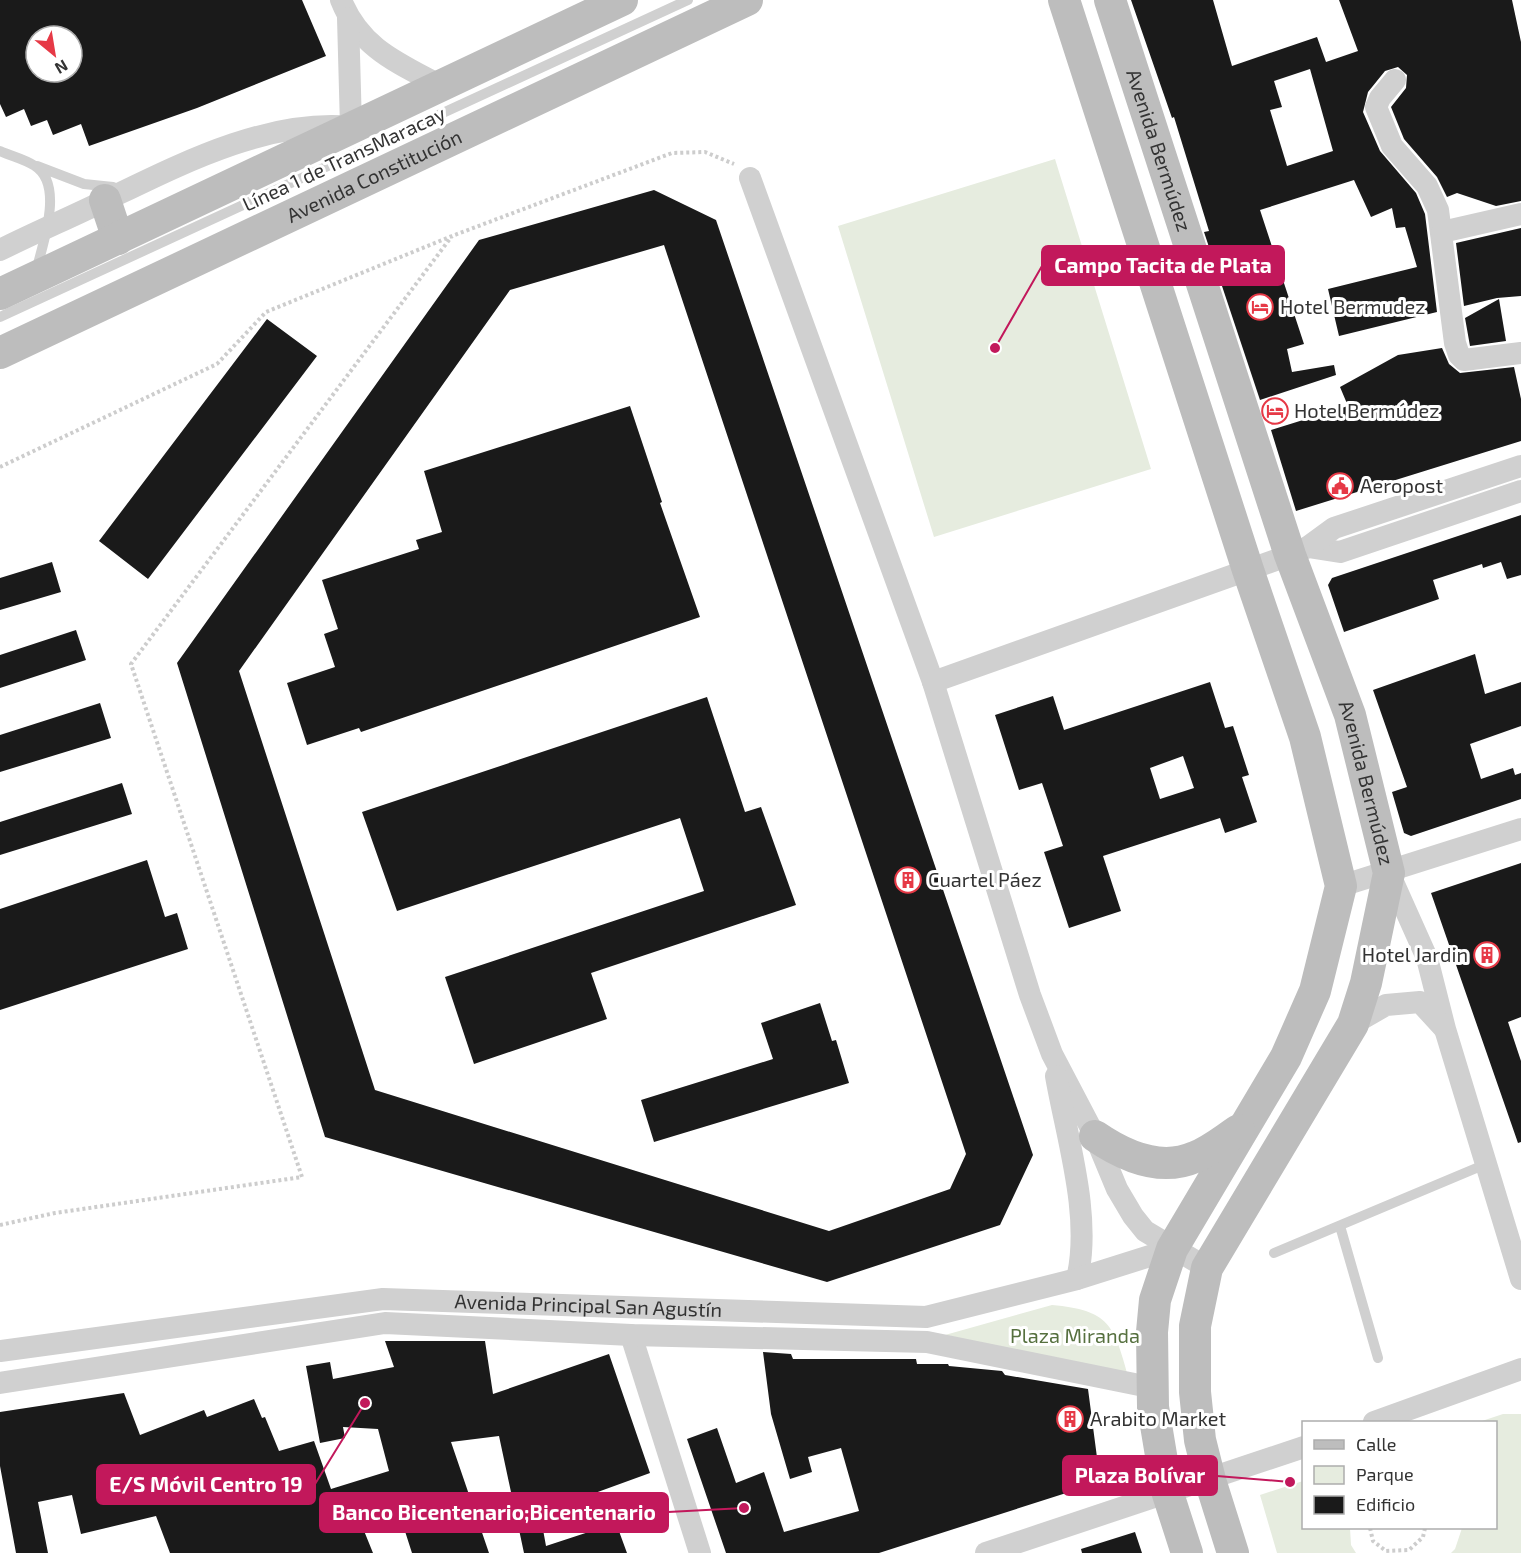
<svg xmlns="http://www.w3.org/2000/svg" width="1521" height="1553" font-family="'Exo 2',sans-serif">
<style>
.green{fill:#e6ecdf}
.building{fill:#1a1a1a;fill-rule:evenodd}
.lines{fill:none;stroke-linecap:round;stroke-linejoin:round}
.path{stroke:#cdcdcd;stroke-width:4;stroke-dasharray:3 3;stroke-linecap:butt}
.lane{stroke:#d0d0d0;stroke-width:10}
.street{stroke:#d0d0d0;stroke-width:22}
.secondary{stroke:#bdbdbd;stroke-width:32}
.labels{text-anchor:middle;stroke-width:6;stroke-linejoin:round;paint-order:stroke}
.street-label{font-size:20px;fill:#333;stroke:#fff}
.poi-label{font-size:20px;fill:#333;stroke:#fff;text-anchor:start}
.park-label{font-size:20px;fill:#56703f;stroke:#fff}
.leader{fill:none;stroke:#c2185b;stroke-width:2}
.callout-dot{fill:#c2185b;stroke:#fff;stroke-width:2}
.callout{fill:#c2185b;stroke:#c2185b;stroke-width:2}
.callout-label{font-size:21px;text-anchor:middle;font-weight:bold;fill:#fff}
</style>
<rect width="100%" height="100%" fill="#fff"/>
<path class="green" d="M1055,159L1151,469L934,537L838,226Z
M1052,1305C1109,1310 1114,1325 1128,1376L945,1335Z
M1503,1414H1521V1553H1451L1455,1549L1462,1528H1496V1422H1479Z
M1303,1481L1304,1528H1350L1351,1545L1356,1553H1277L1260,1495Z"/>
<path class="building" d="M0,0H302L326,56L197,108L89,146L81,124L53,135L47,120L31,126L24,109L6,117L0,104ZM36,36H72V72H36Z
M1131,0H1213L1232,66L1317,37L1326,62L1358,51L1339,0H1512L1521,42V201L1496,206L1457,193L1447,197L1437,177L1404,139L1391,107L1406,88L1407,75L1398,67L1385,71L1368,92L1363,112L1380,151L1416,193L1425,214L1437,312L1339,336L1328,289L1417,267L1405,227L1396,228L1392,208L1371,217L1354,180L1260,210L1304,344L1287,349L1292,372L1334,365L1336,375L1260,400L1204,232L1209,231L1174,117L1172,118ZM1310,69L1333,151L1287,166L1270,110L1282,107L1274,81Z
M654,190L716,220L1033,1155L1000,1225L827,1282L325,1137L177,663L479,240ZM664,245L966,1154L950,1189L829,1231L375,1090L239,671L510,290Z
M1521,228V296L1497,298L1464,306L1456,243Z
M1499,299L1506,341L1470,346L1465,318Z
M267,319L317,356L148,579L99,541Z
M1442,348L1449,364L1460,373L1514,367L1521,399V441L1296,511L1271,430L1348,406L1340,387L1398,355Z
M630,406L662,502L660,503L700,617L361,732L359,728L307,745L287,683L335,667L324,634L338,629L322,580L419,549L416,540L442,532L424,471Z
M1521,515V575L1507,579L1501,562L1483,568L1482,564L1433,580L1439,599L1344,632L1328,585L1332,578Z
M52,562L61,592L0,610V578Z
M76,630L86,660L0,688V655Z
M1475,654L1485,694L1521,682V726L1470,744L1481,779L1513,768L1515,775L1521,773V799L1411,836L1404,833L1392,792L1407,787L1373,690Z
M1210,682L1225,728L1233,726L1249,775L1242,777L1257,822L1225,833L1220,818L1103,856L1121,911L1069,928L1044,852L1063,846L1042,783L1019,790L995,715L1053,696L1064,730ZM1183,756L1194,788L1160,799L1150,768Z
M707,697L745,812L761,807L796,905L591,973L607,1019L474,1064L445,977L704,891L680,818L397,911L362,812Z
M100,703L111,738L0,772V735Z
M122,783L132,814L0,855V822Z
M147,860L165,917L177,913L188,949L0,1010V909Z
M1521,863V1017L1508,1022L1521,1061V1142L1518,1143L1431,893Z
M820,1003L832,1041L836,1040L849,1083L654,1142L641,1100L773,1059L761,1023Z
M385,1341H485L493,1394L609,1354L650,1473L540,1513L546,1546L616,1523L627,1553H524L499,1436L451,1442L489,1553H412L394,1497L356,1511L373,1553H170L156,1516L81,1534L72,1495L38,1502L48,1553H16L0,1466V1412L124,1393L140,1435L204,1410L207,1417L254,1399L262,1418L265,1417L279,1451L314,1441L331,1489L389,1471L378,1429L343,1427L345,1438L320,1443L306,1366L330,1362L333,1379L394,1367Z
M763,1352L791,1354L793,1359H916L917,1364H948L949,1366L1002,1371L1005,1375L1088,1389L1098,1465H1077L1085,1487L879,1553H726L687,1439L717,1428L736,1483L764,1472L784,1532L859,1511L841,1448L808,1457L812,1472L790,1479L771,1414Z
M1135,1532L1142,1553H1082L1081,1549Z"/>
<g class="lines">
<path class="path" d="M0,467L217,364L266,312L452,236L672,153L705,152L734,164
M0,1225L55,1213L302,1177L131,664L452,236
M1370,1528L1373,1541L1386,1551L1409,1550L1423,1537L1425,1528"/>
<path class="lane" d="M0,151C11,156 25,159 35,166C65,185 42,245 36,272
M37,166L84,184L113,187
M0,317L688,0
M1340,1226L1378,1358
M1274,1253L1486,1164"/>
<g class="street">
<path d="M341,0C360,48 398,63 441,86"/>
<path d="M1395,80L1380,98L1376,107L1392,146L1427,186L1438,210L1455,343L1459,355L1464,360L1521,353"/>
<path d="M750,178L933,682L1030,995L1052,1054L1095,1136L1117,1189L1133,1216L1145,1231L1207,1268"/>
<path d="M1442,232L1521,214"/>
<path d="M0,250C34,233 69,218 104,201C179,165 266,119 351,127L348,18"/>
<path d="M1308,547L1340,552L1521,491"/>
<path d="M933,682L1290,555L1308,547L1334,528L1521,466"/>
<path d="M1389,873L1427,958L1445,1029L1521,1279"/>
<path d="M1341,886L1521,829"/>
<path d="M1353,1024L1386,1005L1420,1002L1443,1027"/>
<path d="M1056,1076C1067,1139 1092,1216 1077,1279"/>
<path d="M631,1335L700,1553"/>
<path id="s1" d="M0,1351L383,1299L926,1317L1077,1279L1172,1249"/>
<path d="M0,1383L385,1323L631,1335L927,1342L1154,1388"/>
<path d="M1374,1422L1521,1369"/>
<path d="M986,1553L1304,1447"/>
</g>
<g class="secondary">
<path d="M1064,0L1248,570L1305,737L1341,886L1315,991L1286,1057L1172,1249L1155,1300L1152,1332L1153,1407L1167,1491L1187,1553"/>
<path id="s2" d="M1110,0L1290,555L1350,715L1389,873L1366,983L1353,1024L1207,1268L1195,1326V1392L1200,1440L1210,1480L1233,1553"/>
<path d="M105,200L118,239"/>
<path d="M0,294L622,0"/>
<path id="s3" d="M0,353L747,0"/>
<path d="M1095,1136C1124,1156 1161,1172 1195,1157C1211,1151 1225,1139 1239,1130"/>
</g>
</g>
<defs>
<g id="hotel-ring" transform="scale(1.35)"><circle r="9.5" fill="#fff" stroke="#e63946" stroke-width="1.5"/><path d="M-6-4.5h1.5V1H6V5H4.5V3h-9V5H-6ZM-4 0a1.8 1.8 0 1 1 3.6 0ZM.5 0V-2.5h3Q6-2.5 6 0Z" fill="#e63946"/></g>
<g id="civic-ring" transform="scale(1.35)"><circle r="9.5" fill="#fff" stroke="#e63946" stroke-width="1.5"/><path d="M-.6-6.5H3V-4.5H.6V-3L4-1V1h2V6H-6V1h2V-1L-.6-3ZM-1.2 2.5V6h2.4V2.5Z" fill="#e63946"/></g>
<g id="building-ring" transform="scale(1.35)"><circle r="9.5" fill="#fff" stroke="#e63946" stroke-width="1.5"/><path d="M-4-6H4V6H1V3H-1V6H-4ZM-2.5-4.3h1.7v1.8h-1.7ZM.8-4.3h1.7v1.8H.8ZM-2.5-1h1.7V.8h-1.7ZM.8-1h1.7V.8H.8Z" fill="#e63946"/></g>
</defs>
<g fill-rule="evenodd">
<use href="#hotel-ring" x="1260" y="307"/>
<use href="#hotel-ring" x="1275" y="411"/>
<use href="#civic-ring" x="1340" y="486"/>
<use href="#building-ring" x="908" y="880"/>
<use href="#building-ring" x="1487" y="955"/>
<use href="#building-ring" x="1070" y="1419"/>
</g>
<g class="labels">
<g class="street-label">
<text dy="7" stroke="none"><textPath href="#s2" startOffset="158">Avenida Bermúdez</textPath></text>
<text transform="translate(344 159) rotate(-25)" y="7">Línea 1 de TransMaracay</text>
<text dy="7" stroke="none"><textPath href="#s3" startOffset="414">Avenida Constitución</textPath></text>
<text dy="7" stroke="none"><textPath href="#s2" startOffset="824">Avenida Bermúdez</textPath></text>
<text dy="7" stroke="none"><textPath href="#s1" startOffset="592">Avenida Principal San Agustín</textPath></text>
</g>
<g class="poi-label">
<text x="1280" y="314">Hotel Bermudez</text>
<text x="1294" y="418">Hotel Bermúdez</text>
<text x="1360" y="493">Aeropost</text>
<text x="928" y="887">Cuartel Páez</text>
<text x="1468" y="962" text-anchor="end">Hotel Jardin</text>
<text x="1090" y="1426">Arabito Market</text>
</g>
<g class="park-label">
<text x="1075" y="1343">Plaza Miranda</text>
</g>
</g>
<path class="leader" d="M995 348L1042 266M1290 1482L1217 1476M365 1403L315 1484M744 1508L668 1512"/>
<g class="callout-dot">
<circle cx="995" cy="348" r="6"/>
<circle cx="1290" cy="1482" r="6"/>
<circle cx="365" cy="1403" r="6"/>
<circle cx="744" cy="1508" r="6"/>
</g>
<g class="callout">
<rect x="1042" y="246" width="242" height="39" rx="6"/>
<rect x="1063" y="1456" width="154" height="39" rx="6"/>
<rect x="97" y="1465" width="218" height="39" rx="6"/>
<rect x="320" y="1493" width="348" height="39" rx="6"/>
</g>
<g class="callout-label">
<text x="1163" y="273">Campo Tacita de Plata</text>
<text x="1140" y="1483">Plaza Bolívar</text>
<text x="206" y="1492">E/S Móvil Centro 19</text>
<text x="494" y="1520">Banco Bicentenario;Bicentenario</text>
</g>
<rect x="1302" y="1421" width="195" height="108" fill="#ffffff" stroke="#adadad" stroke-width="1.5"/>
<rect x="1314" y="1440" width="30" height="9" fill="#bdbdbd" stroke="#adadad" stroke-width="1.5"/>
<text x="1356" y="1451" font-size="18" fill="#333333">Calle</text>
<rect x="1314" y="1466" width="30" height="18" fill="#e6ecdf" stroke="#adadad" stroke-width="1.5"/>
<text x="1356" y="1481" font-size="18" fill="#333333">Parque</text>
<rect x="1314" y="1496" width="30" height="18" fill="#1a1a1a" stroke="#adadad" stroke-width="1.5"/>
<text x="1356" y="1511" font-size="18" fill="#333333">Edificio</text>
<g transform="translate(54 54) rotate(150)"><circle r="28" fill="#ffffff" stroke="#adadad" stroke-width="1.5"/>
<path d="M0-4.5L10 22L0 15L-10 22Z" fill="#e63946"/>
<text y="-9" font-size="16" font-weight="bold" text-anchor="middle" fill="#333333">N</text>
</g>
</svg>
